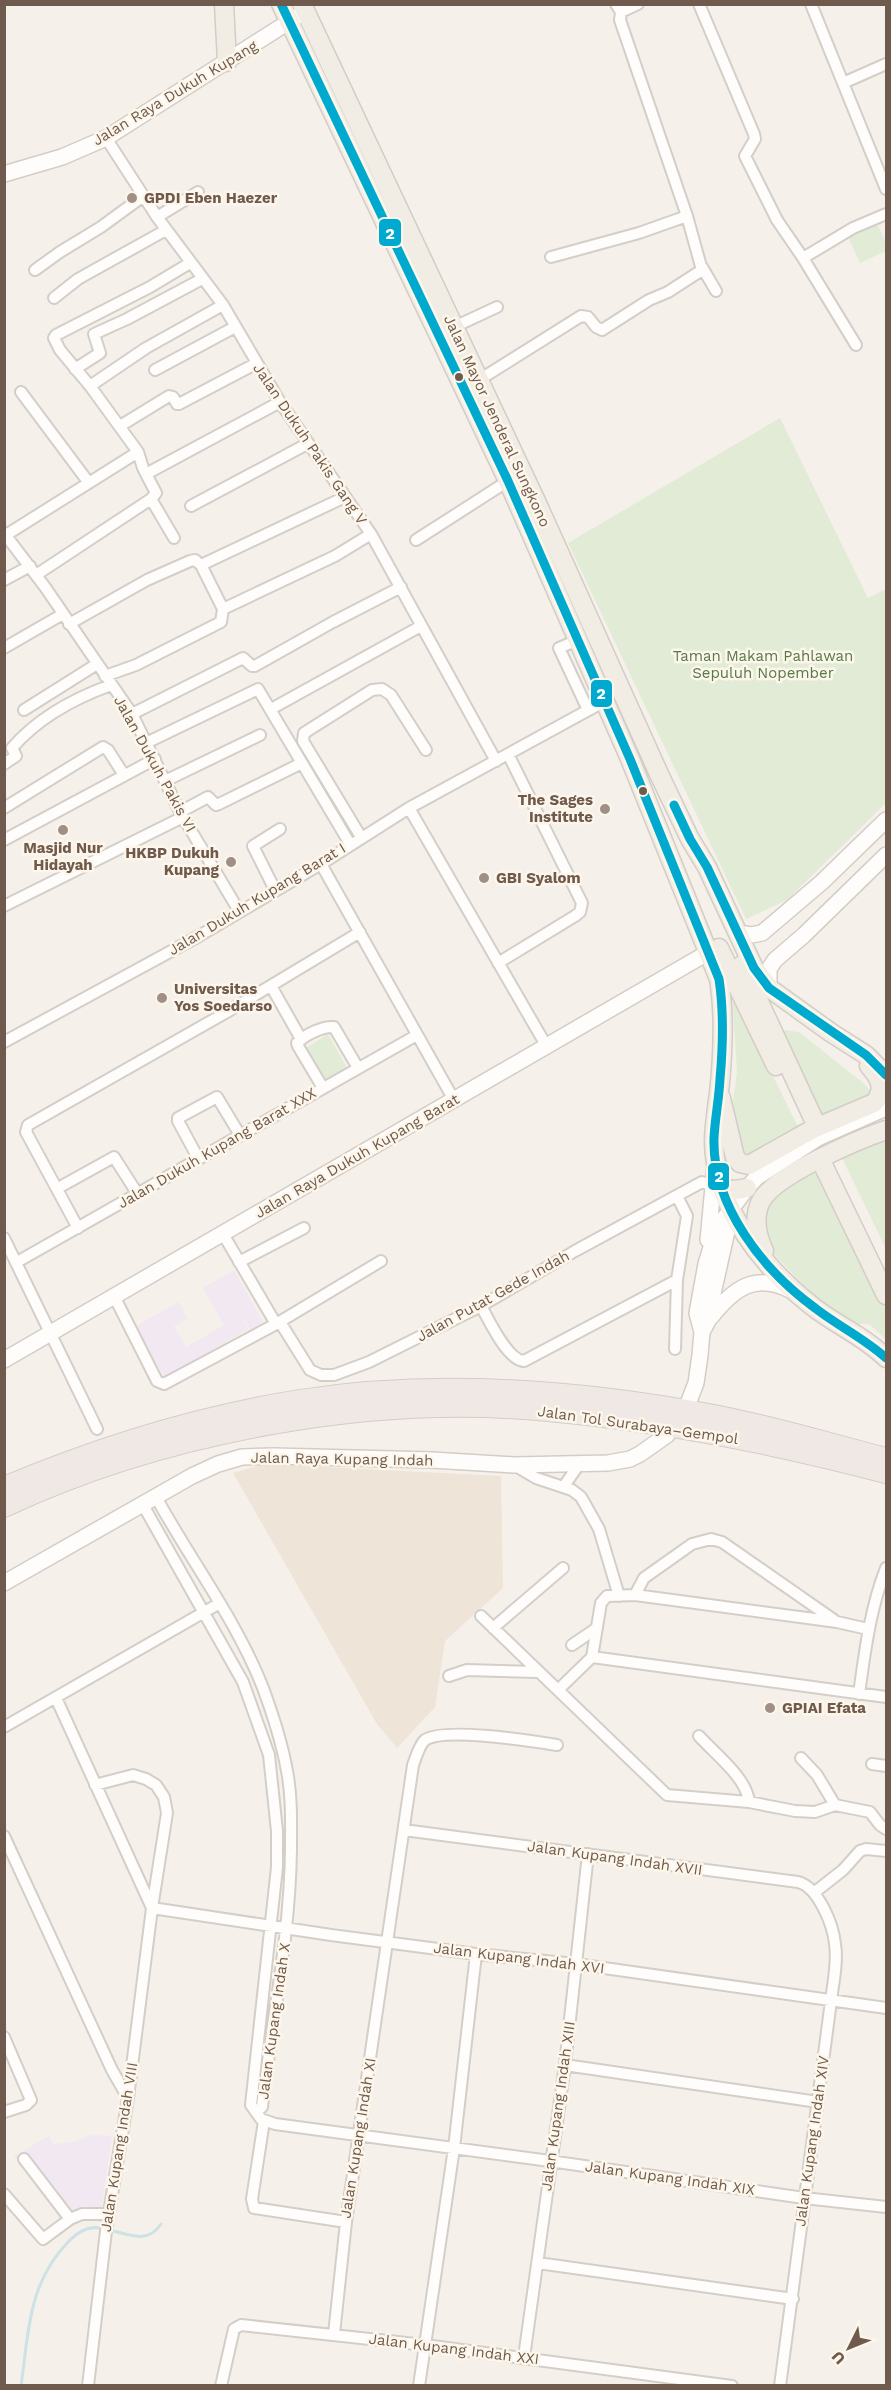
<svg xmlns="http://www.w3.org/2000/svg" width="891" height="2390" font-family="'Work Sans',sans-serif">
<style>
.residential{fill:#eee4d8}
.education{fill:#f2e8f1}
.green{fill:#e1ebd6}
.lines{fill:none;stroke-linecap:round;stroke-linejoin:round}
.stream{stroke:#cce2e4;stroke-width:3}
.primary-tunnel{stroke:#d4cbc3;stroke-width:18;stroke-dasharray:18 9;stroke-linecap:butt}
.street-casing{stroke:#d4cec8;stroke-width:14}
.secondary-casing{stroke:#d4cdc6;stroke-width:18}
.primary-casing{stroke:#d3ccc7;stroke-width:21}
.highway-casing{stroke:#d3ccc7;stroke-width:22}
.street{stroke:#fefdfc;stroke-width:10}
.secondary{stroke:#fefdfc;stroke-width:15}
.primary{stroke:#f1ede5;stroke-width:18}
.highway{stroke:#efe8e4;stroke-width:20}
.bus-1-casing{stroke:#fdf6ea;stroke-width:14}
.bus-1{stroke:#00a9ce;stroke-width:9}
.poi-dot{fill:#9f8f84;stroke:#fdf6ea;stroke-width:2}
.bus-dot{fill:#705a4d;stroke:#fdf6ea;stroke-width:2}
.labels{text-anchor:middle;stroke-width:5;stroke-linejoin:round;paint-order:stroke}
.street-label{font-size:15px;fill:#705a4d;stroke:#fdf6ea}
.poi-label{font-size:15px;font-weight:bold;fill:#705a4d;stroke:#fdf6ea;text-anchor:start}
.park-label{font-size:15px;fill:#567a49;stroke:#fdf6ea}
.line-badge{stroke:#fdf6ea;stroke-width:2}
.badge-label{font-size:16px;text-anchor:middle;font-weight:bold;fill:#fff}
</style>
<rect width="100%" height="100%" fill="#f5f1ea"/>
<path class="residential" d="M265,1464L501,1476L503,1588L445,1641L435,1707L397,1748L377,1724L233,1473Z"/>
<path class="education" d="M234,1270L263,1322L250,1330L240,1314L248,1329L165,1378L135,1327L178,1302L188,1318L174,1327L186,1347L224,1325L203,1288Z
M92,2135L112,2136L100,2222L81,2219L65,2226L14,2156L49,2136L53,2144L74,2142Z"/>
<path class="green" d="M877,223L886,243V251L860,263L848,237Z
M780,418L868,598L886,589V803L787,900L746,919L568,543Z
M732,993L801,1133L748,1164L736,1155L737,1124L733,1101L737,1072Z
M783,1030L799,1032L862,1082L870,1090V1100L825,1121Z
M328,1034L351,1075L319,1093L295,1055Z
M886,1139V1249L842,1158Z
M818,1168L886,1308V1339L869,1324H857L840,1317L821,1303L763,1243L759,1220L768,1199Z"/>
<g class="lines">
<path class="stream" d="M110,2230C130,2235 148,2244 161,2224
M21,2386C29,2330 28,2282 70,2240C79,2231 91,2225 103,2229"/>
<path class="primary-tunnel" d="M803,1123L824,1167"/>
<g class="street-casing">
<path id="street" d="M616,4L621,12L638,4
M699,4L754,134L755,139L745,156L777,220L803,258L856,345
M811,4L886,189
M843,83L886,64
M106,138L157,217L223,305L280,402L371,534L496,761
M157,217L198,192
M551,257L639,233L687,216
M803,258L853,228L886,214
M702,267L716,291
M35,270L60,252L101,227L142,197
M54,298L78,279L166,230
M454,327L497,307
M75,369L100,353L94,334L127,319L202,279
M155,370L235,327
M479,380L581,316L588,317L596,327L602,330L649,300L668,292L702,270L687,216L620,20L621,12
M90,386L146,348L223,305
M21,392L89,483
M120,426L169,396L173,397L177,404H179L257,363
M146,474L280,402
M191,506L307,444
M4,533L45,587L132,714L180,812L239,911
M6,535L138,452
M174,538L151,499L156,493L143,468L138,452L90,386L60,350L54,338L56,335L150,287L190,263
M416,540L508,481
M201,565L345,497
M36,575L151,499
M4,580L30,566
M223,609L335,556L371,534
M69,624L147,580L190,561L195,560L201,565L223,609L221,622L136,665L105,676
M578,640L559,648L588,710
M4,648L63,614
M271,709L421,626
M24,710L97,664
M132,714L243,658L252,666H255L333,622L401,587
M146,743L258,689L350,844
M4,764L16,756L12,748C37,719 75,698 111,685
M165,781L260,735
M4,808L103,747L108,750L124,775
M409,808L547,1047
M180,812L208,797L216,805L219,804L302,763
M361,837L303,741L304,733L372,690L382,689L391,695L426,750
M4,840L155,759
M321,864L454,1100
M275,890L253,846L280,829
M4,906L183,817
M498,963L575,916L580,912L582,903L508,754
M271,986L301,1039
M4,1042L199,936L321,864L409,808L605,701
M323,1088L298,1046L297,1043C305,1035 322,1026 334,1027L358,1068
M198,1158L178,1121V1118L217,1097L240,1135
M58,1188L114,1157L137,1193
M78,1228L26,1132L28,1125L227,1012L360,932
M223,1234L276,1324L381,1261
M4,1238L97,1429
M17,1262L417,1035
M239,1262L304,1228
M114,1296L157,1381L164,1384L276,1324
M481,1306C489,1320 507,1360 524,1361L677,1280
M280,1322L310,1370L321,1375H334L369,1362L481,1306L575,1251L702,1182L718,1188
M675,1349L677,1280L687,1216L677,1196
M514,1465L536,1478L572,1490L581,1497L599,1529L619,1596
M564,1486L580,1463
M156,1497C191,1561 237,1621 263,1688C273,1715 282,1743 287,1771C292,1797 291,1823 291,1849C290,1936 272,2021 262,2107L256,2112
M143,1505L243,1682L269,1755L277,1831V1867L251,2105L261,2119L275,2124L550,2161L804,2198L886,2207
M635,1595L644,1578L692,1544L711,1539L722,1542L834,1620
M481,1616L667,1795L749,1802L795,1811L815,1812L835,1805L870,1812L880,1825L886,1829
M493,1628L563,1568
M572,1645L597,1628
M592,1657L601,1603L607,1596L635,1595L837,1622L868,1629
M449,1676L467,1670L538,1672
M558,1690L592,1657L886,1697
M859,1694C865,1651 870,1609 886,1568
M56,1698L152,1908
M4,1727L220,1603
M699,1736C715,1754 747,1778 749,1802
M801,1758L817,1775L835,1805
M872,1764L886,1766
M404,1830L798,1882C818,1887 833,1924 835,1944C838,1962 833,1983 831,2001L780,2386
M4,1836L112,2070L128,2098
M815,1892L843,1870L860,1851L866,1849L886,1851
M152,1908L331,1935L476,1954L576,1964L886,2008
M4,2037L31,2100L26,2105L4,2112
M565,2065L818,2102
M264,2121L252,2199L254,2208L346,2222
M24,2159L70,2219
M4,2194L43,2239L70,2219L82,2214H109
M538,2263L793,2299
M334,2334L346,2222L413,1765C416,1758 419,1745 425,1740C445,1727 531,1741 557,1745
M524,2357L565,2065L588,1854
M88,2386L106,2231L128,2098L152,1908L167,1813L164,1797L156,1785L146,1779L133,1775L95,1785
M221,2386L234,2329L241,2325L425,2345L732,2386
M419,2386L454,2148L476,1954"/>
</g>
<g class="secondary-casing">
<path id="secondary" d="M4,174L62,157L106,138L298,16
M738,933L751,935L762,933L822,882L886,820
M769,988V969L775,960L804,935L886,855
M708,1240L715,1166
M711,1317C734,1288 755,1272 792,1291
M702,1332L710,1317L712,1298L731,1213
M4,1360L709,952
M689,1401L696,1383L700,1355L702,1332L697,1313L706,1264L717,1228L747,1188L757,1177L818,1138L886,1108
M4,1583L192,1476L218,1464L242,1457L274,1456L432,1460L514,1465L608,1463L630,1459L640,1454L667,1435"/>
</g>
<g class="primary-casing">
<path id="primary" d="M224,4L227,62
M281,4L508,481L630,759L719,979C725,1016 723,1055 719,1093C717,1109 714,1126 714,1142C715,1208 763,1267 812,1306C836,1325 864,1336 886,1358
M302,4L536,501L659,774L690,839L707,867L754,968L769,988L830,1032L866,1055L886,1075
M719,948L776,1066
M742,965L813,1118
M721,1098L735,1157L740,1163L749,1165L813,1129L874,1103C886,1089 880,1078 869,1066
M824,1167L886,1295
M724,1189L735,1190L747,1188
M764,1251C757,1236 753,1217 761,1201C775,1175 857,1140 886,1130"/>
</g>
<g class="highway-casing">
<path id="highway" d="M4,1487C99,1447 198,1416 300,1400C439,1378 582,1390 719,1416C775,1427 831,1444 886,1458
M4,1507C164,1432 372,1394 548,1411C662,1421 775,1444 886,1473"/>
</g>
<use href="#street" class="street"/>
<use href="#secondary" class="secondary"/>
<use href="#primary" class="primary"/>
<use href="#highway" class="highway"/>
<g class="bus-1-casing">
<path id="bus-1" d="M281,4L508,481L630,759L719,979C724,1012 723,1046 720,1079C719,1099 715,1118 714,1138C712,1206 763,1270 815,1308C838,1326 864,1338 886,1358
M674,805L690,839L707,867L754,968L769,988L866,1055L886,1075"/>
</g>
<use href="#bus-1" class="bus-1"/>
</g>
<g class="poi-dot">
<circle cx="132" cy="198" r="6"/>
<circle cx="605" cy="809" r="6"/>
<circle cx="63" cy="830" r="6"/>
<circle cx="231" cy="862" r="6"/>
<circle cx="484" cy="878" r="6"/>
<circle cx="162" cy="998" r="6"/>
<circle cx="770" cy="1708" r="6"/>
</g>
<g class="bus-dot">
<circle cx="459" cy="377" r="5"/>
<circle cx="643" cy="791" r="5"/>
</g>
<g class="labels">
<g class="street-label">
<text transform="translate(175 93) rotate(-31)" y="5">Jalan Raya Dukuh Kupang</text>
<text transform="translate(497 421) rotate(65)" y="5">Jalan Mayor Jenderal Sungkono</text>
<text transform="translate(310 444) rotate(56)" y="5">Jalan Dukuh Pakis Gang V</text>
<text transform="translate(155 764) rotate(61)" y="5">Jalan Dukuh Pakis VI</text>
<text transform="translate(257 899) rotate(-31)" y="5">Jalan Dukuh Kupang Barat I</text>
<text transform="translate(217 1148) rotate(-30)" y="5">Jalan Dukuh Kupang Barat XXX</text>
<text transform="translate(357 1156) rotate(-30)" y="5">Jalan Raya Dukuh Kupang Barat</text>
<text transform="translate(493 1296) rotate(-29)" y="5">Jalan Putat Gede Indah</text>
<text transform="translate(638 1425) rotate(8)" y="5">Jalan Tol Surabaya–Gempol</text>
<text transform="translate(342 1459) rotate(1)" y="5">Jalan Raya Kupang Indah</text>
<text transform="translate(615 1858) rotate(8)" y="5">Jalan Kupang Indah XVII</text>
<text transform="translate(519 1958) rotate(7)" y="5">Jalan Kupang Indah XVI</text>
<text transform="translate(274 2021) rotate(-82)" y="5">Jalan Kupang Indah X</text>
<text transform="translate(558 2106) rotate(-82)" y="5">Jalan Kupang Indah XIII</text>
<text transform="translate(358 2138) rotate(-81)" y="5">Jalan Kupang Indah XI</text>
<text transform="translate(812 2141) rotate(-82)" y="5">Jalan Kupang Indah XIV</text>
<text transform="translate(119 2147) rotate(-81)" y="5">Jalan Kupang Indah VIII</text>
<text transform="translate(670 2178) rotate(8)" y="5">Jalan Kupang Indah XIX</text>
<text transform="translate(454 2349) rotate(7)" y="5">Jalan Kupang Indah XXI</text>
</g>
<g class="poi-label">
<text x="144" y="203">GPDI Eben Haezer</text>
<text x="593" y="805" text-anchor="end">The Sages<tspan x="593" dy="17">Institute</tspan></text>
<text x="63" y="853" text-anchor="middle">Masjid Nur<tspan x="63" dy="17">Hidayah</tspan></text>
<text x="219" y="858" text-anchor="end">HKBP Dukuh<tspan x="219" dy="17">Kupang</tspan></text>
<text x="496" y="883">GBI Syalom</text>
<text x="174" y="994">Universitas<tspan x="174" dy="17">Yos Soedarso</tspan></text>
<text x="782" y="1713">GPIAI Efata</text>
</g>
<g class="park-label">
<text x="763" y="661">Taman Makam Pahlawan<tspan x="763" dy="17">Sepuluh Nopember</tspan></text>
</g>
</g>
<g class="line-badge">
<rect x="378" y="218" width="24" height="29" rx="6" fill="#00a9ce"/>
<rect x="590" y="679" width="23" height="29" rx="6" fill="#00a9ce"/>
<rect x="707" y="1162" width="23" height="29" rx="6" fill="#00a9ce"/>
</g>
<g class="badge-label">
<text x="390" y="239">2</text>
<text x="601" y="699">2</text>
<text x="719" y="1182">2</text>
</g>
<rect width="891" height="2390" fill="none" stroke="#705a4d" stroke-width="12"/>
<g transform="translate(849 2348) rotate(227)" stroke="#fdf6ea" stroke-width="4.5" paint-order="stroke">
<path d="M0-4.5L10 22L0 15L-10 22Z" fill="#705a4d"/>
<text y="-9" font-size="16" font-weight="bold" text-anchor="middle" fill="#705a4d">U</text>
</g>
</svg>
